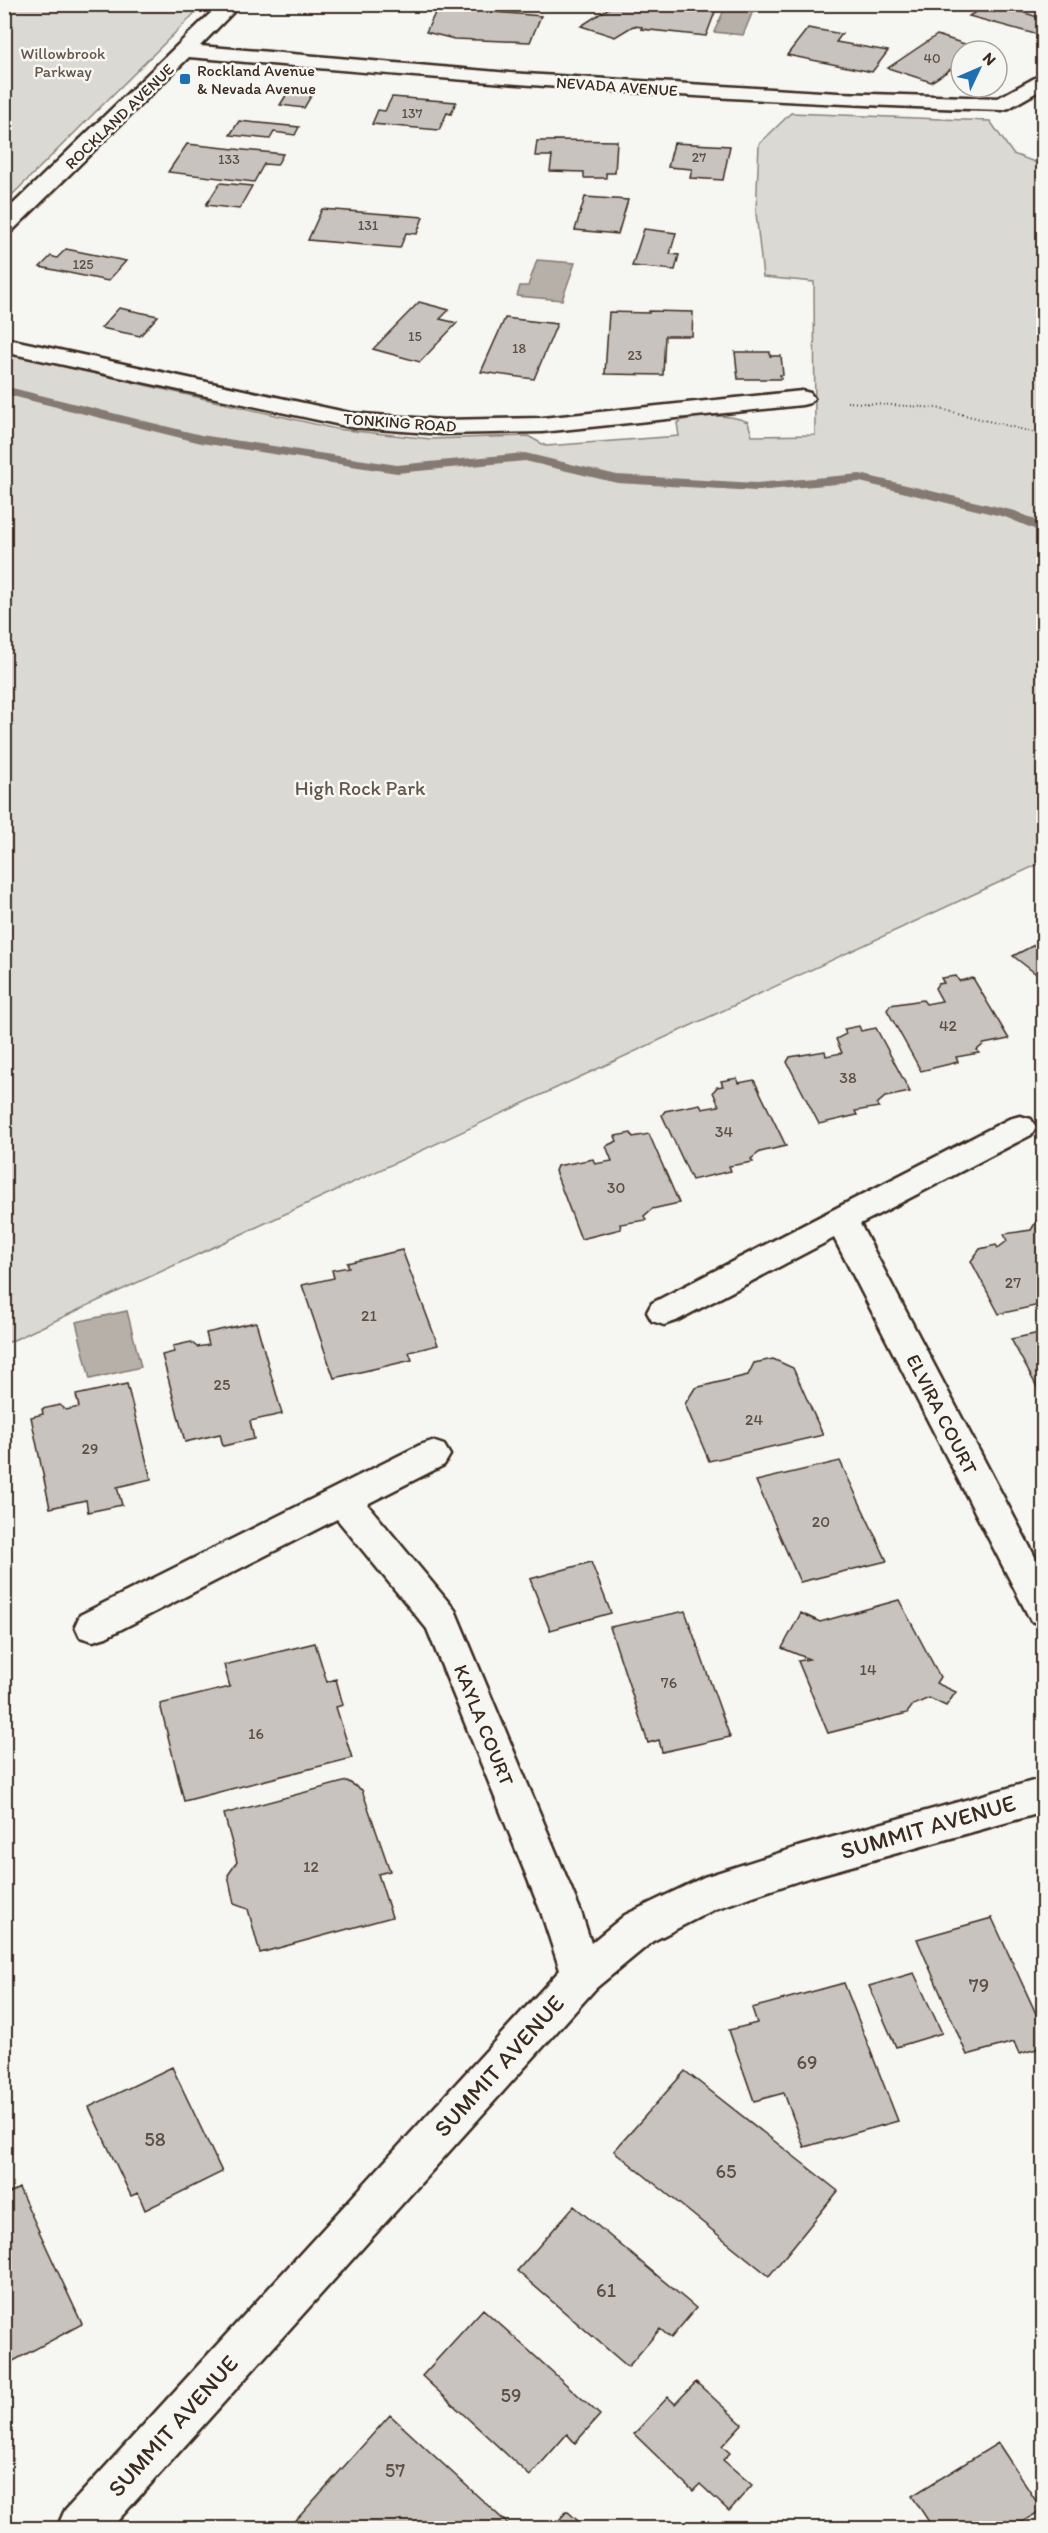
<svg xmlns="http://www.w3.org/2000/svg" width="1048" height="2533" font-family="Itim,sans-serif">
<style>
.green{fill:#dad9d3;stroke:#8a8278;stroke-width:1.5}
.water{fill:#b6b0a9;stroke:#857a71;stroke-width:1.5}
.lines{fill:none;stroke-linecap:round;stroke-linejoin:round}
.stream{fill:#857a71;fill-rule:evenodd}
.building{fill:#c8c3be;stroke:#3b2a1e;stroke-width:1.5}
.minor-casing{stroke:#3b2a1e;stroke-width:5}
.path{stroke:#3b2a1e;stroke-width:2;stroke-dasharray:1 3;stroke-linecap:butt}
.minor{fill:#f6f6f2;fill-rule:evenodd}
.poi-dot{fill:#1f6fb2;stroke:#f6f6f2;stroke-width:2}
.labels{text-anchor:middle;stroke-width:5;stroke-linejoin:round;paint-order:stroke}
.far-number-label{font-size:14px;fill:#5e5046}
.far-park-label{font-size:16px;fill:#63564b;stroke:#f6f6f2}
.far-poi-label{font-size:16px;fill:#3b2a1e;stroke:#f6f6f2;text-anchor:start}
.far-street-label{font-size:16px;fill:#3b2a1e;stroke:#f6f6f2}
.number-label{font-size:16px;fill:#5e5046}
.park-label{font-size:20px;fill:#63564b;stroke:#f6f6f2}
.street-label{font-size:20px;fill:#3b2a1e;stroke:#f6f6f2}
.near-number-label{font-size:20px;fill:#5e5046}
.near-street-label{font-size:24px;fill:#3b2a1e;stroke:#f6f6f2}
</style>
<rect width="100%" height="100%" fill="#f6f6f2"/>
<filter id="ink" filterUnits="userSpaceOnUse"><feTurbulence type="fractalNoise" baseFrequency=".0167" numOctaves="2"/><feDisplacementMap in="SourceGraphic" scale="12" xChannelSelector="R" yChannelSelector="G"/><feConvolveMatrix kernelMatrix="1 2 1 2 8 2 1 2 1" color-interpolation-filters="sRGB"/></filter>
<g filter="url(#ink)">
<path class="green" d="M5,4H203V5L5,202Z
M791,113L990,121L1013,154L1043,165V862L5,1344V353L336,429L431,439L528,436L546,446L679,436L677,423C695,413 730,414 748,422L752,436L815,435L814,282L763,277L756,213L759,144Z"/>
<path class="water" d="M725,8L753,11L743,35L714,32Z
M537,260L575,263L562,300L517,296L520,286H528Z
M127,1311L141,1367L90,1379L76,1322Z"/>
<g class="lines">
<path class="stream" d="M4,386L201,435L397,465L525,453L617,475L756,483L860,474L1015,511L1044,524V533L1005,517L860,482L756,491L617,483L525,461L397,473L201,443L4,394Z"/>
</g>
<path class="building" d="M615,4H718L706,36L641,29L642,27L633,26L615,37L581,26Z
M1003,6L1044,19V29L1035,34L969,16L982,8L994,12Z
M438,7L541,16L530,42L454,39L426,32Z
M808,28L842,34L836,42L888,51L872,72L787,55Z
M937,35L983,50L961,51V65L954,67L931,82L888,68Z
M290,89L314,91L304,108L280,105Z
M392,97L456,102L451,114L447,113L439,130L372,124L378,110L385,111Z
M239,121L299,127L295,135L274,132L270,139L230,135Z
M554,140L617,141L615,173H606V178H584V172L550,171L552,156H535L537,141H554Z
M674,143L730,146L723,180L690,178L692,169L668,167Z
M187,144L283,154L277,165L264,164L254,182L168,172Z
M220,183L252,186L239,209L206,205Z
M585,197L628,200L618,234L575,230Z
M322,209L423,217L417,234L406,233L400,248L308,240Z
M644,229L676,233L670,254L679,255L675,270L632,266Z
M66,249L126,261L108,281L40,267L51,256L57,258Z
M419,302L449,310L440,319L457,323L420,362L373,349Z
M119,308L158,316L140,336L101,328Z
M649,311L693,312L692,336H665L663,375L605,374L609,312L649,313Z
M505,318L557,324L534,379L481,372Z
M735,352H770V356H781L783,375H780L781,379H738Z
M1044,940V980L1013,956Z
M956,976L959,981L973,978L1009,1039L984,1044L977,1050L979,1053L956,1057L958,1062L921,1071L887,1010L890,1005L923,1000L926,1004L942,1001L935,988L938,984L944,983L941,978Z
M859,1026L861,1031L876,1028L910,1092L885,1097L877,1104L879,1107L855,1111L857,1115L819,1124L787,1062L790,1057L825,1051L826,1056L842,1053L836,1039L846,1034L844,1029Z
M737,1078L739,1083L754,1080L786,1146L760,1152L751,1159L753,1162L729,1166L731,1171L692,1180L662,1115L665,1111L700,1104L702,1109L719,1106L713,1092L717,1087L723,1086L721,1081Z
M631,1133L633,1137L649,1134L679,1203L652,1209L644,1216L646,1220L620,1224L621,1229L581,1239L555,1171L557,1166L593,1159L595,1164L612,1161L606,1146L617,1141L615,1136Z
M1044,1216V1304L999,1314L971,1261L980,1249L996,1245L998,1248L1007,1241L1004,1234L1031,1230L1039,1217Z
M402,1250L438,1345L409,1352L412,1360L334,1378L302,1285L334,1278L332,1270L349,1267L347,1263Z
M256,1322L282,1414L250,1421L254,1439L223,1446L220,1434L185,1442L162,1355L174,1352L173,1346L191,1342L197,1347L209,1345L206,1333Z
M1044,1332V1400L1011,1339Z
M773,1359L793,1368L823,1435L709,1461L685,1404L695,1388L748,1375L754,1363Z
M127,1384L151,1479L117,1487L122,1505L88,1512L86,1500L50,1508L31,1417L43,1414L42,1409L60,1405L66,1410L79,1407L76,1395Z
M840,1461L887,1561L800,1582L756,1481Z
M591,1562L611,1613L550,1630L530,1579Z
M899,1600L940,1677L936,1683L956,1692L946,1706L929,1698L913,1705L907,1713L828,1733L798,1661L809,1659L782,1648L801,1613L820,1622Z
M685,1611L730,1737L662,1752L659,1740L648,1743L610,1627Z
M315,1643L327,1682L336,1679L343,1705L336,1707L352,1758L184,1801L160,1704L230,1687L224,1665Z
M347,1781L362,1790L390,1871L378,1874L392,1917L260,1953L248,1909L234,1904L228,1875L237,1862L224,1814Z
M992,1918L1044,2031V2047L1019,2054L1014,2042L967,2055L917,1939Z
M914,1973L942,2033L896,2047L869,1986Z
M844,1983L898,2121L804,2147L784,2093L754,2101L729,2030L757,2023L752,2008Z
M172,2067L222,2172L145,2210L138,2193L131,2196L89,2107Z
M685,2071L838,2191L769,2276L614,2151Z
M19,2188L82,2324L4,2366V2196Z
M574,2206L696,2308L671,2338L660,2329L628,2367L517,2271Z
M483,2309L600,2415L575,2443L567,2434L530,2476L422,2376Z
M696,2382L742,2424L722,2446L730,2453L723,2460L752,2485L729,2511L700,2484L693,2491L634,2434L668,2397L675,2404Z
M390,2415L508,2524L504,2528H289Z
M998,2443L1042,2510L1012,2528H933L912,2496Z
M567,2511L586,2528H552Z"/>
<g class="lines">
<g class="minor-casing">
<path id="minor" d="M220,4H241L200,46L509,73L838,93L998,98L1044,73V88L1009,108L1002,110C730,102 460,81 189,57L12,231L4,232V213Z
M4,338L350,413L442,420L542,418L802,391L810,393L814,398L810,403L802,405L542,432L442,434L350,427L4,352Z
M1020,1116L1031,1119L1036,1127L1031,1135L860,1224L1044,1574V1625L1031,1621L834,1238L676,1321L664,1325L652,1321L647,1312L652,1303L1009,1119Z
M432,1441L444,1445L450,1455L444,1465L367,1504L455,1610L581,1912L591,1943L625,1915L704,1877L801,1846L1044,1778V1812L801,1880L715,1909L653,1941L596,1988L111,2528H57L64,2512L560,1970L541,1912L427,1629L337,1519L106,1637L93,1641L80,1637L75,1626L80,1615L420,1445Z"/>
</g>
<path class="path" d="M847,402L937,408L1044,435"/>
<use href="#minor" class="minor"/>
</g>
</g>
<rect class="poi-dot" x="179" y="73" width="12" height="12" rx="3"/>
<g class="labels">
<g class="far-number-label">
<text x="932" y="63">40</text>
<text x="412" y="118">137</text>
<text x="699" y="162">27</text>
<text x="229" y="164">133</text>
<text x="368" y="230">131</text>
<text x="83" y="269">125</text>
<text x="415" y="341">15</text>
<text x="519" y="353">18</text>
<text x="635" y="360">23</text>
</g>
<g class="far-park-label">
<text x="63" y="59">Willowbrook<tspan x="63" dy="18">Parkway</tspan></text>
</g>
<g class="far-poi-label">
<text x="197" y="76">Rockland Avenue<tspan x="197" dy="18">&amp; Nevada Avenue</tspan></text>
</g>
<g class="far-street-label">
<text transform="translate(617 86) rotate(4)" y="6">NEVADA AVENUE</text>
<text transform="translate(119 116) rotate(-44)" y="6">ROCKLAND AVENUE</text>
<text transform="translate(400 422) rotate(4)" y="6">TONKING ROAD</text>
</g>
<g class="number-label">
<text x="948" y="1031">42</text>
<text x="848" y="1083">38</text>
<text x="724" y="1137">34</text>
<text x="616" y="1193">30</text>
<text x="1013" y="1288">27</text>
<text x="369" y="1321">21</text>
<text x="222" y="1390">25</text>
<text x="754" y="1425">24</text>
<text x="90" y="1454">29</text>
<text x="821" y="1527">20</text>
<text x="868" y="1675">14</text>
<text x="669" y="1688">76</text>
<text x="256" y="1739">16</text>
<text x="311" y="1872">12</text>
</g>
<g class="park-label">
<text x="360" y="795">High Rock Park</text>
</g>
<g class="street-label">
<text transform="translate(942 1414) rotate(63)" y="7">ELVIRA COURT</text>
<text transform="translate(484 1725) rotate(68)" y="7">KAYLA COURT</text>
</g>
<g class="near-number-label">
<text x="979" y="1992">79</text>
<text x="807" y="2069">69</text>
<text x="155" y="2146">58</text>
<text x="726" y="2178">65</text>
<text x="606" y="2297">61</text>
<text x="511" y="2402">59</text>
<text x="395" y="2477">57</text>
</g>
<g class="near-street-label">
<text transform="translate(928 1827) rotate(-16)" y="8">SUMMIT AVENUE</text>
<text transform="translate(499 2066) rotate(-48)" y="8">SUMMIT AVENUE</text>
<text transform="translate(173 2426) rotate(-48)" y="8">SUMMIT AVENUE</text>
</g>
</g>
<rect width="1048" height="2533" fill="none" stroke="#f6f6f2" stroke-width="24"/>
<rect x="12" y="12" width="1024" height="2509" fill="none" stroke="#3b2a1e" stroke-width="2" filter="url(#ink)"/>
<g transform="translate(979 69) rotate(46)"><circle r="28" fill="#f6f6f2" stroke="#aba49d" stroke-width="1.5"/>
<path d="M0-4.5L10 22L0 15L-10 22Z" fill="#1f6fb2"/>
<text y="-9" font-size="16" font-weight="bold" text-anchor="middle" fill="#3b2a1e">N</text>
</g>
</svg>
